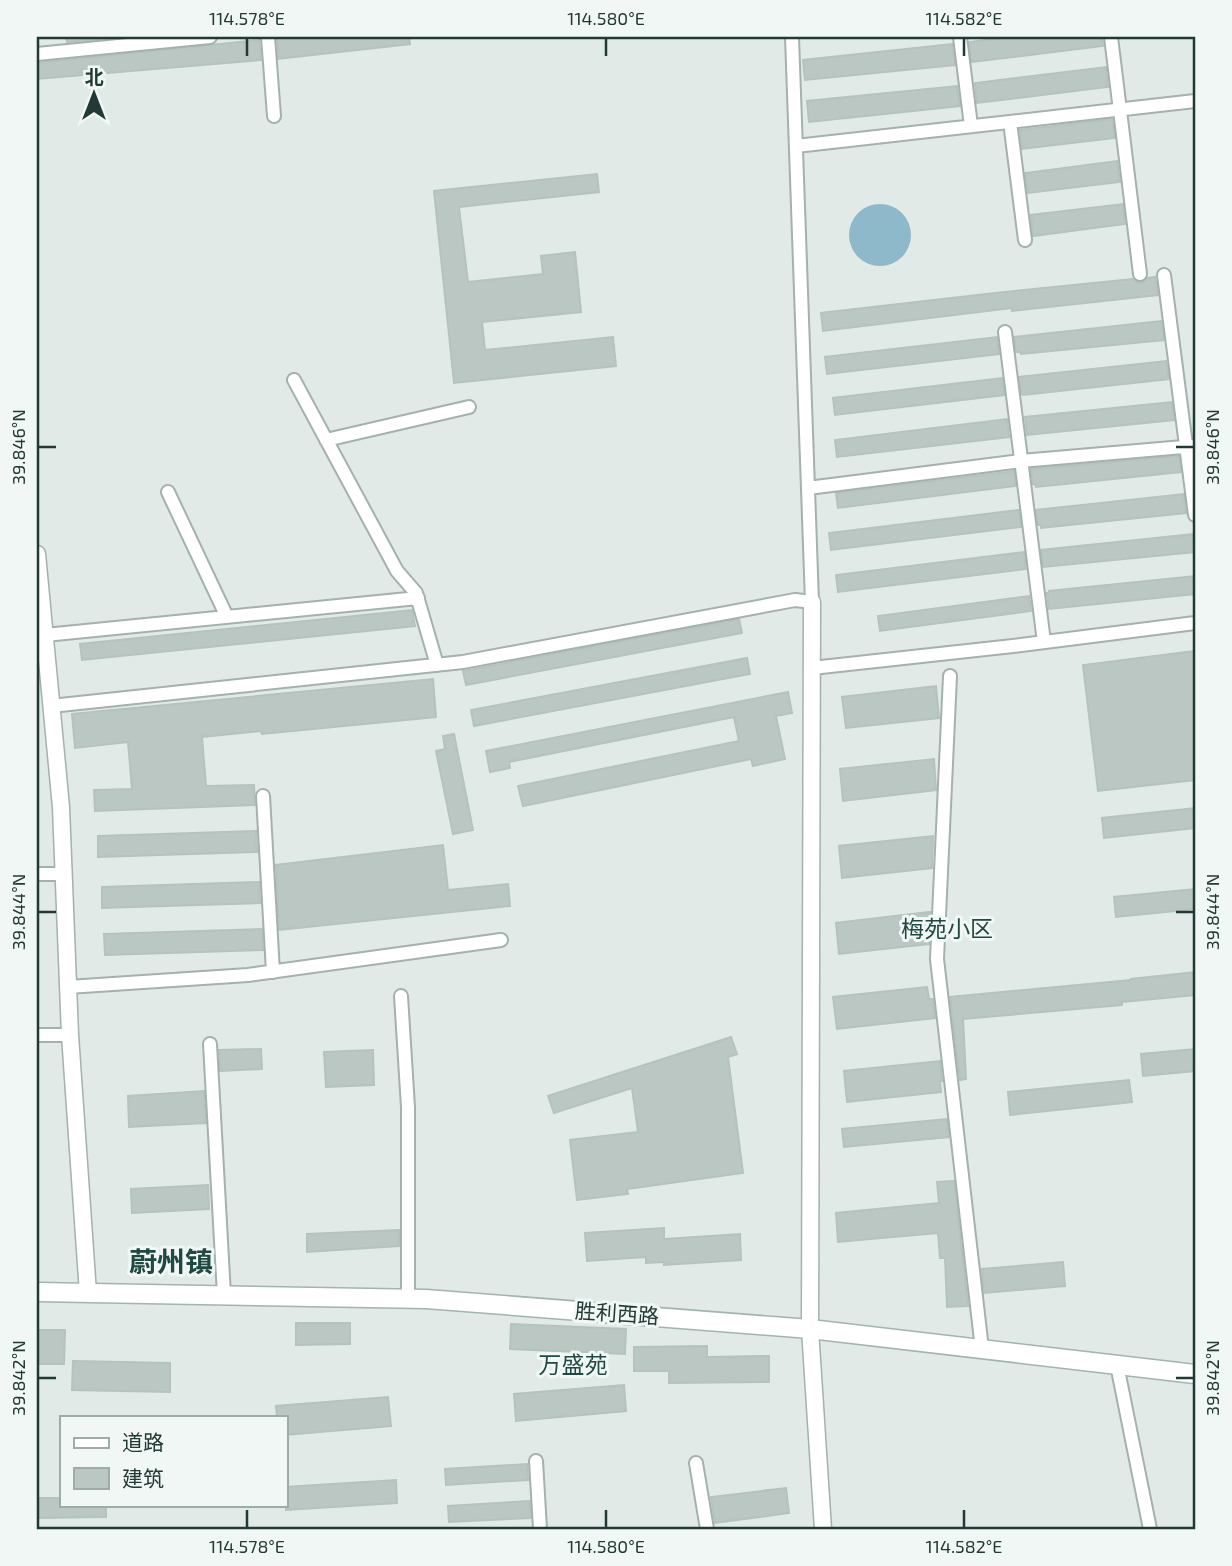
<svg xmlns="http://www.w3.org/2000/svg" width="1232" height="1566" font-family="'Exo 2','Noto Sans SC',sans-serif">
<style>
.water{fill:#8eb9ca}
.building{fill:#bac7c3;stroke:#b4c3be;stroke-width:2}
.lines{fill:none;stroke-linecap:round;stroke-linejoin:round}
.minor-casing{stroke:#a4b1ae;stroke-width:16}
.tertiary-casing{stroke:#a4b1ae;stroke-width:19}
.secondary-casing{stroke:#a1b4b0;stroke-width:21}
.minor{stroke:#fff;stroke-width:12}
.tertiary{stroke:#fff;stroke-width:16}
.secondary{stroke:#fff;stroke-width:18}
.ticks{fill:none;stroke:#233935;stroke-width:2.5}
.labels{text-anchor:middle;stroke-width:6;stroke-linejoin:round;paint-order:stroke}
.street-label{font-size:21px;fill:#233935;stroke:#f1f7f5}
.neighbourhood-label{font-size:23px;fill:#214944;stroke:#f1f7f5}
.district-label{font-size:28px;font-weight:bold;fill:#214944;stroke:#f1f7f5}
.neatline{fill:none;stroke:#233935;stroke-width:2.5}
.ticks-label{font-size:18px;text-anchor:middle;fill:#233935}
</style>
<rect width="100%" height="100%" fill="#e1eae7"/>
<path class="water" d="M849 235a31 31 0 1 1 62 0a31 31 0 1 1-62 0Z"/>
<path class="building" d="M66,37H123L67,42Z
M277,37H409L410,44L278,59Z
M1010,37H1102L1103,46L972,62L969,42Z
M259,40L261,60L37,79V63Z
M952,44L955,65L805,80L803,60Z
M1106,67L1108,87L977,103L975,83Z
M957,86L960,106L809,122L807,101Z
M1112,119L1115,138L1022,149L1020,130Z
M1117,161L1120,182L1028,193L1025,173Z
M597,174L599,192L459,207L468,282L543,274L541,256L575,252L581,312L482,322L485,350L613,337L616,366L454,383L434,191Z
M1123,204L1125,224L1033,236L1031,215Z
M1155,277L1158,295L1012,311V308L823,331L821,313L995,293L1133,279L1140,283L1145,281L1148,278Z
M1161,321L1164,340L1021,354L1020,352H1016L1014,337Z
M997,337L999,354L827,374L825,357Z
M1166,361L1169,379L1023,395L1021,393L1019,377Z
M1002,378L1004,395L835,415L833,398Z
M1172,402L1174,420L1027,435L1025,417Z
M1007,419L1009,437L837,457L835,440Z
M1179,456L1181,472L1036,487L1035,484H1033L1031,469Z
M1014,471L1016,486L838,508L836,493Z
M1184,494L1186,513L1041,528V525H1038L1036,510Z
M1019,510L1021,527L831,550L829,533Z
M1193,534L1195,552L1043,567L1041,550Z
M1024,552L1026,569L838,592L836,575Z
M1195,576V594L1049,609L1047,593H1049V591Z
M1029,596L1031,611L880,631L878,616Z
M412,610L415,626L82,660L80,644Z
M739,619L742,633L466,685L463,671Z
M1195,651V780L1098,791L1083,665Z
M747,658L750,674L474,726L471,710Z
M433,679L436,717L262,734L261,731L202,737L206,786L254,785L255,805L95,811L94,790L132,789L128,742L75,748L72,714Z
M936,686L939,718L846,728L842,697Z
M788,692L792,713L776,716L785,759L753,766L751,759L523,806L518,786L739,741L734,717L509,762L510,768L490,772L486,751Z
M454,734L473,830L453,834L436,751L445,749L443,736Z
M934,759L936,790L843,801L840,769Z
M1195,808V828L1104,838L1102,818Z
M256,831L257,852L98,857V836Z
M933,836L932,868L842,878L839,846Z
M443,845L448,890L508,884L510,906L279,930L276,865Z
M259,882L260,903L102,908V887Z
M1195,889V909L1116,917L1114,897Z
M930,912L929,944L839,954L836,923Z
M262,929L263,950L105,955L104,934Z
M1195,972V995L1122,1002V1005L963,1019L966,1079L960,1080L950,997L1131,980V979Z
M927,987L929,999H933L935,1018L837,1029L833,997Z
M731,1037L737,1054L728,1057L743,1173L627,1189L628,1194L577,1200L570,1140L638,1132L632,1088L554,1113L548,1096Z
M261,1049L262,1069L220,1071L219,1050Z
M1195,1049V1071L1143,1076L1141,1054Z
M373,1050L374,1085L326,1087L324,1052Z
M940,1061L942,1081H940L941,1092L847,1102L844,1071Z
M1129,1080L1132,1102L1010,1115L1008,1092Z
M204,1091L206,1123L129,1127L128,1096Z
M947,1119L949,1137L844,1147L842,1129Z
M954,1181L968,1306L947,1307L945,1258H940L938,1233L838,1242L836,1213L939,1203L937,1182Z
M208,1185L209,1209L132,1213L131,1189Z
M664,1228V1239L740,1234L741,1260L664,1265V1262L646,1263V1257L587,1261L585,1233Z
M399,1230V1246L307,1252V1234Z
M1063,1262L1065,1286L984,1293L982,1269Z
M296,1323H350V1344L296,1345Z
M511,1324L626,1329L625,1354L510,1349Z
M37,1330H65L64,1364H37Z
M707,1346V1357L769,1356V1382L669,1383V1371H634V1347Z
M73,1361L170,1363V1392L72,1390Z
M624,1385L626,1411L516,1421L514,1394Z
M388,1397L391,1426L285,1435V1417H277L276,1406Z
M527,1464L528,1480L446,1485L445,1469Z
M396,1480L397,1503L286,1510L285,1487Z
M786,1488L789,1513L715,1523L711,1497Z
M37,1498H61V1505H106V1517L37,1518Z
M530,1501L531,1518L449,1522L448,1506Z"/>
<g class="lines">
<g class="minor-casing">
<path id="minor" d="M268,37L274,116
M960,37L971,126
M1111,37L1140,274
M37,54L210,37
M1010,122L1025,240
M796,146L1195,101
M1164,275L1195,515
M1005,332L1044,642
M294,380L397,571L416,593L437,665
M326,440L469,407
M808,488L1021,461L1195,446
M168,492L227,617
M45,635L418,598
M812,668L1013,646L1195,623
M950,676L937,959L982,1349
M51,706L463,662L795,600L812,602L792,37
M263,796L273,972
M37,874H64
M68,987L248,975L501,940
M401,996L408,1107V1299
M37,1035H70
M210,1044L224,1295
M1117,1365L1150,1529
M536,1461L540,1529
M696,1463L707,1529"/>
</g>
<g class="tertiary-casing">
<path id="tertiary" d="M37,554L61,807L70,1035L88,1293
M812,602L810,1329L823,1529"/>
</g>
<g class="secondary-casing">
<path id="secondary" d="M37,1292L426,1299L810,1329L1195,1374"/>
</g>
<use href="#minor" class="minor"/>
<use href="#tertiary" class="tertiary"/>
<use href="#secondary" class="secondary"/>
</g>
<path class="ticks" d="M247,38V56M606,38V56M964,38V56M38,447H56M1176,447H1194M38,912H56M1176,912H1194M38,1378H56M1176,1378H1194M247,1510V1528M606,1510V1528M964,1510V1528"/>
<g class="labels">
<g class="street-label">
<text transform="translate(617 1314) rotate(4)" y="7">胜利西路</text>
</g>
<g class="neighbourhood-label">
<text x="947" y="937">梅苑小区</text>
<text x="573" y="1373">万盛苑</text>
</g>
<g class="district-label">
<text x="171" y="1272">蔚州镇</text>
</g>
</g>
<rect width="1232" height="1566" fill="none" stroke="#f1f7f5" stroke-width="77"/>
<rect x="60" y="1416" width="228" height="91" fill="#f1f7f5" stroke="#9faba8" stroke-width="2"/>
<rect x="74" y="1438" width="35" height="10" fill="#ffffff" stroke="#9faba8" stroke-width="2"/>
<text x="122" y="1450" font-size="21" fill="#233935">道路</text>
<rect x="74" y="1468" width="35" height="21" fill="#bac7c3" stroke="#9faba8" stroke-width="2"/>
<text x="122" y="1486" font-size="21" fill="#233935">建筑</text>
<g transform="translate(94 94)" stroke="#f1f7f5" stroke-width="5" paint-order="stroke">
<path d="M0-5L12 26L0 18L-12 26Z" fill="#233935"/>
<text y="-10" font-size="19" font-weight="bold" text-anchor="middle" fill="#233935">北</text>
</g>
<rect x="38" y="38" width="1156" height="1490" class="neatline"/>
<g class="ticks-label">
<text x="247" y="25">114.578°E</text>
<text x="606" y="25">114.580°E</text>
<text x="964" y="25">114.582°E</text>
<text transform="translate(19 447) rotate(-90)" y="6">39.846°N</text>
<text transform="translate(1213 447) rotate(-90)" y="6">39.846°N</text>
<text transform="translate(19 912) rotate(-90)" y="6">39.844°N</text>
<text transform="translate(1213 912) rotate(-90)" y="6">39.844°N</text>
<text transform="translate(19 1378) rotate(-90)" y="6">39.842°N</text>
<text transform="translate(1213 1378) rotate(-90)" y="6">39.842°N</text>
<text x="247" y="1553">114.578°E</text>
<text x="606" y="1553">114.580°E</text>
<text x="964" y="1553">114.582°E</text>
</g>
</svg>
